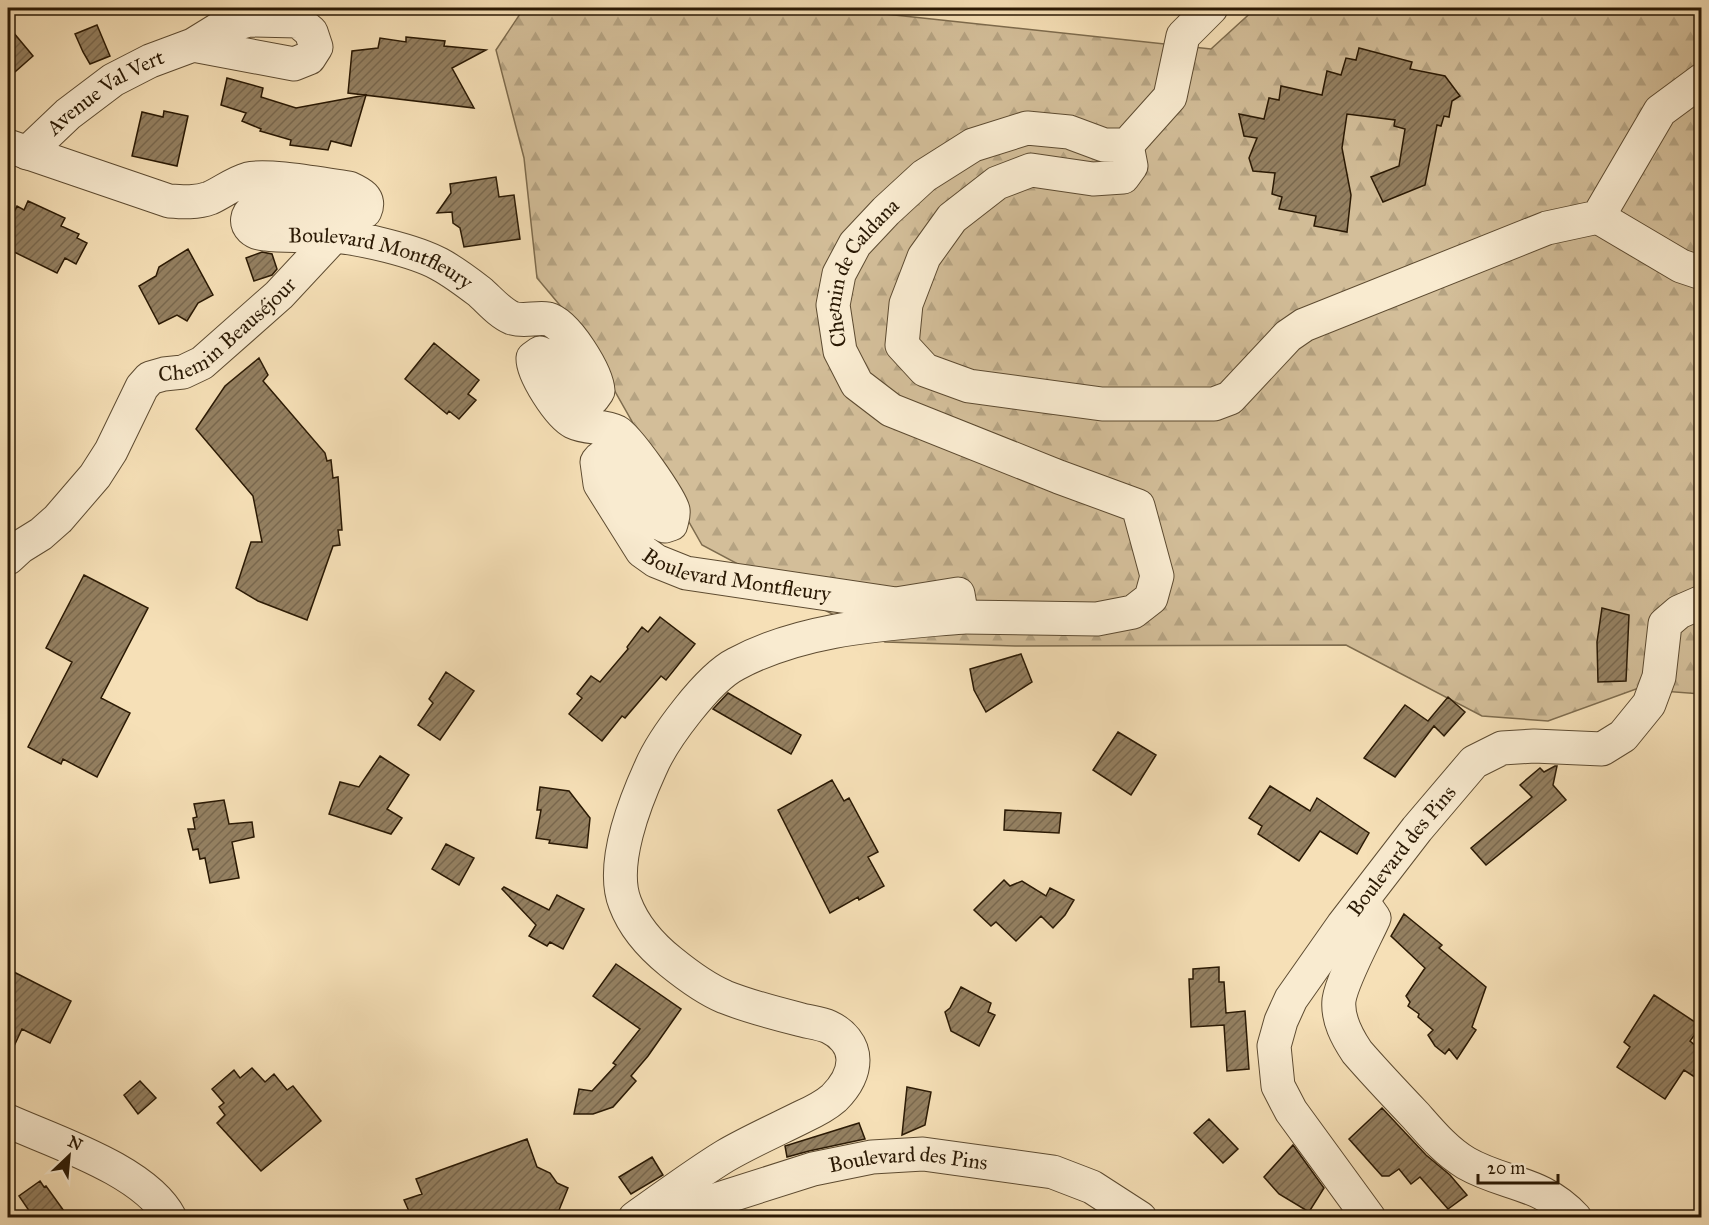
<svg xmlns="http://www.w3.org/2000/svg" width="1709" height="1225" font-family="'IM FELL Great Primer',serif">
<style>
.forest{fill:url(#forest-firs);stroke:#7e6c4e;stroke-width:1.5}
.building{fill:url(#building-hatch);stroke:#2a1904;stroke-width:1.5}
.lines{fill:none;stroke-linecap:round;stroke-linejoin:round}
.minor-casing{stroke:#5d4b31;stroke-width:35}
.minor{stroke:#f9ebd0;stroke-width:33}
.labels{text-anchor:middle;stroke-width:4.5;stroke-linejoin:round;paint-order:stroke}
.street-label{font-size:21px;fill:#2a1904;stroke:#f9ebd0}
</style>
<defs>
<pattern id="forest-firs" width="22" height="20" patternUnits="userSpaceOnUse" patternTransform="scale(1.5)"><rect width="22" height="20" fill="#d3be99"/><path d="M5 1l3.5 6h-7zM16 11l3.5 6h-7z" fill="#b5a382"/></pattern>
<pattern id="building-hatch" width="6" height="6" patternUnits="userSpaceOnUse" patternTransform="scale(1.5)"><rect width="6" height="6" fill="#948061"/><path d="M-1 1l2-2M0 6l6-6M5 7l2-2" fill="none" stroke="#79684e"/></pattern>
</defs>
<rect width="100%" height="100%" fill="#f6e0b7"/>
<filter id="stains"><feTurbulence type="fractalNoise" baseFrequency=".00333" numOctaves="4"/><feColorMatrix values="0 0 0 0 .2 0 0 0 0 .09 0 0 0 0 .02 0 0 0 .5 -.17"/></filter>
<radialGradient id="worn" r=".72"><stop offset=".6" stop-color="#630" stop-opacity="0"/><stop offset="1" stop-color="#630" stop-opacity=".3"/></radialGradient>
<path class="forest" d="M524,8H829L1211,49L1256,8H1701V694L1636,689L1548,721L1482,716L1346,645L1015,646L885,642L702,545L579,328L537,278L524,158L496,50Z"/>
<path class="building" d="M97,25L110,56L90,64L83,52L75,34Z
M8,26L33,56L8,78Z
M406,37L445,41L444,46L486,50L452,68L474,108L348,93L352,51L378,48L380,38L406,42Z
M1359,48L1412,62L1410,69L1445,76L1460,96L1452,101L1449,117L1444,116L1441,126L1437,125L1425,185L1383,202L1371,177L1399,166L1405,129L1394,126L1395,120L1347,114L1342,148L1351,195L1347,232L1314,226L1316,216L1279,209L1282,197L1272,194L1275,173L1253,171L1249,158L1257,138L1244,136L1239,114L1264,119L1269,98L1279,100L1281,86L1322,95L1327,71L1341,75L1346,58L1356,60Z
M227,78L263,88L261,97L296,108L366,95L351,146L331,141L328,150L290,145L291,140L260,131L261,129L242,121L246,113L221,105Z
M164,111L188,116L177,166L132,156L142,112L163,117Z
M496,177L499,197L514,195L520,239L464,247L460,228L453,223L452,212L437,213L451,193L450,184Z
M28,201L65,218L61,226L79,234L77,238L87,243L76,264L65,258L57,273L8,249V225L17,206L24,210Z
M188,249L213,295L198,303L187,321L177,315L159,324L139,286L156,276L159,267Z
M262,252L272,254L277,269L272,275L254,281L246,258Z
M434,343L479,380L468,394L476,400L459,419L449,411L447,414L405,379Z
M259,358L268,375L263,381L325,453L327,461L331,460L333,478L338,477L342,530H338L340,545L333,546L307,620L258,601L236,588L251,542H262L253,496L196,429L225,386Z
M84,575L148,608L101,698L130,713L97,777L63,759L61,764L28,747L72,662L46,648Z
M1602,608L1629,615L1626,681L1598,682L1597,642Z
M660,617L695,644L666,680L661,676L625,718L622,716L602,741L569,714L582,698L577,694L591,676L600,682L628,649L627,647L642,627L648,632Z
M1021,654L1032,682L986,712L974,690L970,669Z
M446,672L474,691L440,740L418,725L433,703L429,699Z
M728,693L801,735L791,754L713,709Z
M1448,697L1465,712L1444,736L1434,726L1395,777L1364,758L1405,705L1428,721Z
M1118,732L1156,755L1131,795L1093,770Z
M380,756L409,775L387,809L402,818L391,834L329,814L340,782L359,787Z
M1555,766H1557L1553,785L1566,800L1486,865L1471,848L1532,797L1520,785L1540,768L1544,772Z
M832,780L844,801L849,798L878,852L868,857L884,886L859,900L858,897L830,913L778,810Z
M1270,786L1310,811L1317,798L1369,833L1357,854L1320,831L1299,861L1258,834L1262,826L1249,818Z
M540,787L569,791L590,818L587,848L549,843L550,840L536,838L541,810H537Z
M224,800L229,824L252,822L254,837L232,842L239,878L210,883L205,858L200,859L198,849L193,850L188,829H195L193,818L197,817L194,804Z
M1005,810L1061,813L1059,833L1004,830Z
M446,844L474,858L459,885L432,869Z
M1004,880L1010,886L1022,881L1046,896L1050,888L1074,900L1065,915L1053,928L1041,916L1016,941L996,922L991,926L974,910Z
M504,887L549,910L557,895L584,909L563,949L550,942L547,946L529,936L536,925L502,889Z
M1404,914L1442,945L1439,948L1486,987L1472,1027L1476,1030L1457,1059L1449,1049L1445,1054L1435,1046L1428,1035L1433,1030L1418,1017L1419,1014L1408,1006L1410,1002L1406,996L1425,968L1391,936Z
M616,964L681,1009L648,1056L631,1076L636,1081L613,1107L593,1114H574L579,1089L592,1091L616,1065L613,1063L640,1029L593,996Z
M1219,967V982H1224L1226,1013L1245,1011L1249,1069L1227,1071L1224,1025L1191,1027L1189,979H1193V969Z
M8,969L71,1001L50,1043L22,1029L8,1059Z
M961,987L991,1003L988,1012L995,1015L979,1046L951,1031L945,1012L950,1008Z
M1654,995L1701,1026L1690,1041L1701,1050V1081L1684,1070L1665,1099L1617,1067L1630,1047L1624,1042Z
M252,1068L265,1082L274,1074L287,1090L293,1086L321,1121L261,1171L217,1123L225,1115L219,1107L224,1103L212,1089L234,1070L240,1078Z
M140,1081L156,1098L138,1114L124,1095Z
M907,1087L931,1092L925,1125L902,1135Z
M1382,1108L1426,1155L1450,1175L1467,1195L1448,1209L1420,1177L1411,1184L1399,1169L1389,1176H1382L1349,1139Z
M1209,1119L1238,1149L1223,1163L1194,1133Z
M859,1123L865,1139L809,1151L787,1157L785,1146Z
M527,1139L537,1167L550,1173L557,1183L568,1188L557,1215L549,1218H412L404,1200L422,1194L416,1179Z
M1293,1145L1324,1188L1309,1212L1279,1194L1264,1177Z
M652,1157L663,1175L631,1194L619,1177Z
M40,1181L44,1187L46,1186L69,1218H34L19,1196Z"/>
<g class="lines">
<g class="minor-casing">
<g id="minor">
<path d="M1127,145L1131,166L1123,177L1093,179L1031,170L997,183L952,218L924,257L906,304L902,345L925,370L969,386L1102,404H1214L1230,398L1288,336L1304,325L1547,228L1598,217L1660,111L1702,80"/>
<path id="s1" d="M8,146L169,201C183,202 197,203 210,198C223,192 234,183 248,179C268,174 325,185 349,188C360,193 371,198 365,211L346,213L270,204C242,206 240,232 265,234C287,237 310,234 333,236C361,238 415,251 439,264C454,272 467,282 480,292C490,301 500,313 512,318C524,322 536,317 548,319C567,324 597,373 598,391L593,398L584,400C564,390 564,362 540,353L533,358C532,373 559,415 573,422C587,429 603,425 617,432C628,438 670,498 673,510C674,515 672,519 671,524L665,526C639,514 627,480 612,458C605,455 602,455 597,462L600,484L642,551L656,561L686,573L896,604L958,594L962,617C885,624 805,627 736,664C708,678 663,739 651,767C635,802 610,865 625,903C634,927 651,946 671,962C687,975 706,989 725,997C748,1006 774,1013 798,1019C808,1022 820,1023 829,1027C842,1033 853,1045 853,1060C853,1074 844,1088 834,1098C825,1106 813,1112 802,1117C776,1130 749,1142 725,1156C694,1175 665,1197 635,1218"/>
<path id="s2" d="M27,153L68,114L113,80L150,61L193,45L219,29L249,20L298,21L311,32L316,47L309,58L294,64L193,45"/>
<path d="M1598,217L1681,266L1702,273"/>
<path id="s3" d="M8,558L20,547L41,534L58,519L95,476L111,451L142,387L150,378L164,374L183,372L202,363L279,295L334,236"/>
<path id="s4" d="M962,617L1097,619L1133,612L1151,598L1157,576L1138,506L1059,477L891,410L857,384L840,351L833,305L839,274L855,244L886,211L924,176L973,145L1027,128L1069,132L1104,145H1127L1170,97L1183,36L1211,8"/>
<path d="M1362,901L1374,918C1365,938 1342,980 1339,1000C1337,1019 1347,1037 1357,1052C1376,1074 1396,1095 1416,1116C1431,1133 1446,1151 1466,1163C1504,1185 1541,1181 1575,1218"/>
<path d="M8,1121C55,1142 146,1171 170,1218"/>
<path id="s5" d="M674,1218L703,1204L813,1169L872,1157L923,1154L1053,1172L1092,1187L1140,1218"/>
<path id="s6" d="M1369,1218L1291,1111L1278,1086L1274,1046L1281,1021L1291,999L1343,925L1417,829L1474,762L1502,748L1534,746L1602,749L1623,736L1649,704L1659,677L1665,624L1679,612L1702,602"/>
</g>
</g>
<use href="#minor" class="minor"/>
</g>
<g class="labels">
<g class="street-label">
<text dy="7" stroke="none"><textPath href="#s2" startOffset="100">Avenue Val Vert</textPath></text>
<text dy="7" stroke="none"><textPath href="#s1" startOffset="658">Boulevard Montfleury</textPath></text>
<text dy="7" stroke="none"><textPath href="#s4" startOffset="722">Chemin de Caldana</textPath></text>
<text dy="7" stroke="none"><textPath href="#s3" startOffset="326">Chemin Beauséjour</textPath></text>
<text dy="7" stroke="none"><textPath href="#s1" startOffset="1572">Boulevard Montfleury</textPath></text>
<text dy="7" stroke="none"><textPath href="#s6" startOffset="436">Boulevard des Pins</textPath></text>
<text dy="7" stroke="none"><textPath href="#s5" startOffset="244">Boulevard des Pins</textPath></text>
</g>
</g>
<rect width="1709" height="1225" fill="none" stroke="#f6e0b7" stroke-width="30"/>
<rect x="9" y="9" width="1691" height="1207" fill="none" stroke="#2a1904" stroke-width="3"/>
<rect x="15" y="15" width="1679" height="1195" fill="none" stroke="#2a1904" stroke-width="1.5"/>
<g transform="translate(69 1156) rotate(26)" stroke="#f9ebd0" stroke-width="4.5" paint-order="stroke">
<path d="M0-4.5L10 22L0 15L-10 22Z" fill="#2a1904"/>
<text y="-9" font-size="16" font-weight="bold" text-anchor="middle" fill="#2a1904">N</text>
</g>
<path d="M1478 1174v9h80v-9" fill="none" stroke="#2a1904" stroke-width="3"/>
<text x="1487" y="1174" font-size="18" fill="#2a1904" stroke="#f9ebd0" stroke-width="4.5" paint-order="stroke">20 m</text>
<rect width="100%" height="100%" filter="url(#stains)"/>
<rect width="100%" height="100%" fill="url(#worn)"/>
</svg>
